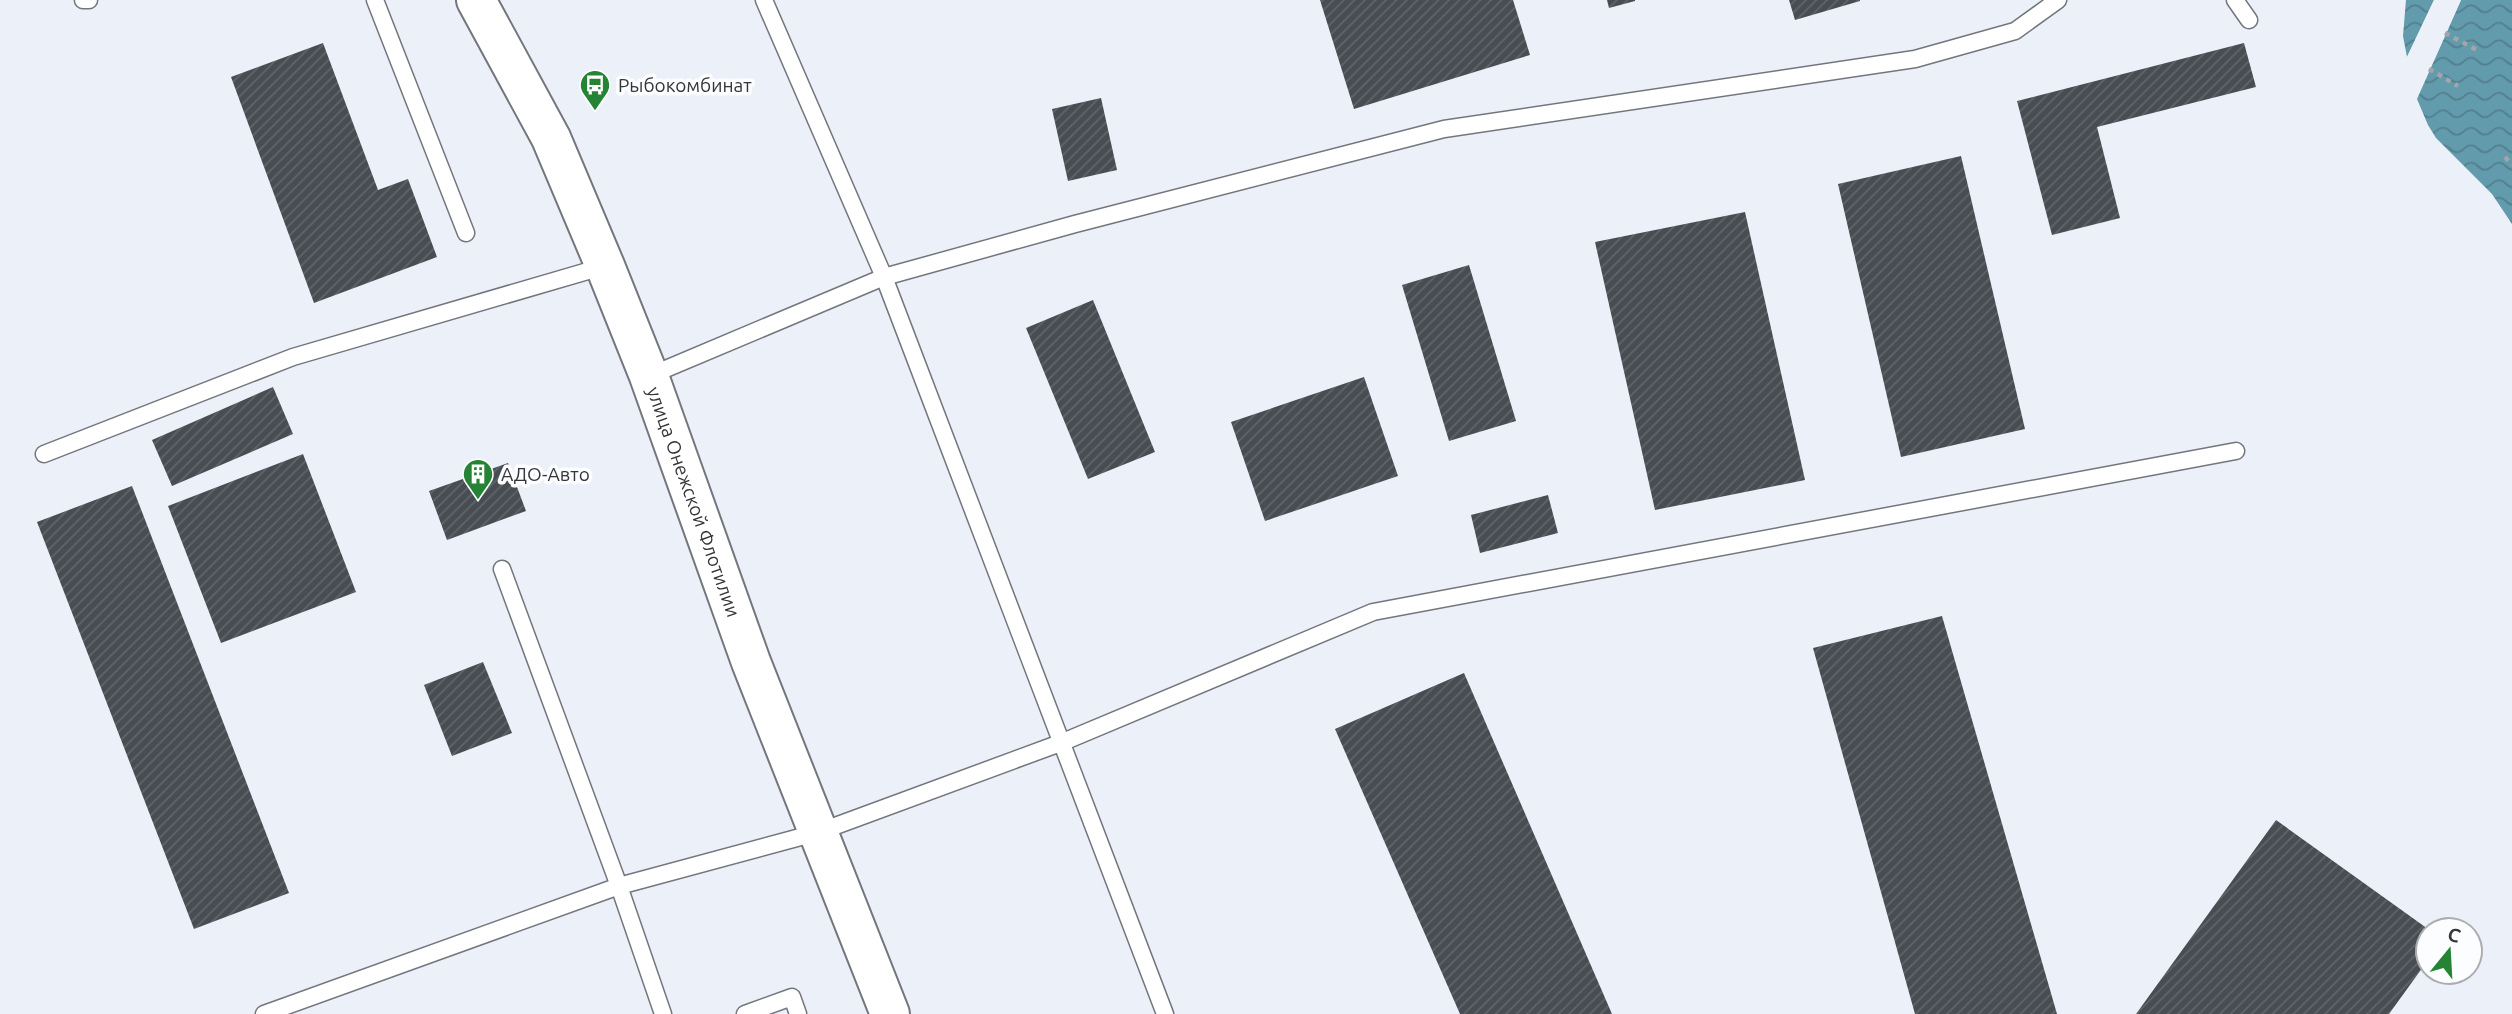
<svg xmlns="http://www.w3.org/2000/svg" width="2512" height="1014" font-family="Ubuntu,sans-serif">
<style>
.water{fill:url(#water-waves)}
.pier{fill:#ecf0f8}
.building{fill:url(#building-hatch)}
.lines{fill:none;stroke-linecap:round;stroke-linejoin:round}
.lane-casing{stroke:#73767d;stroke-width:19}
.secondary-casing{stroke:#73767d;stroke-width:42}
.path{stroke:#a2a5ab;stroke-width:4.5;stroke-dasharray:5 5;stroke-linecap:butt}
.lane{stroke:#fff;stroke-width:16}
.secondary{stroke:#fff;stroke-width:38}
.labels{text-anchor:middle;stroke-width:7;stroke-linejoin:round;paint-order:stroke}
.poi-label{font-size:19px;fill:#353639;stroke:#fcfdff;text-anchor:start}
.street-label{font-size:19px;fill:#353639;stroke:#fcfdff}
</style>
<defs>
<pattern id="water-waves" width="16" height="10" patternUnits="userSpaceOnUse" patternTransform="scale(1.75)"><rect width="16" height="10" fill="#629bac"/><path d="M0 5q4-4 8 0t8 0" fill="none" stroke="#527f8d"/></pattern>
<pattern id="building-hatch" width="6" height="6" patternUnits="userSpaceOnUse" patternTransform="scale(1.75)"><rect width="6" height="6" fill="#474d52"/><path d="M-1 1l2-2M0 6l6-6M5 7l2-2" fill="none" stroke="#606569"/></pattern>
</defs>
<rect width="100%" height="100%" fill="#ecf0f8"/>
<path class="water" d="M2406,0H2434L2407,57L2403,36Z
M2461,0H2512V224L2492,194L2436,138L2428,125L2417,99Z"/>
<path class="pier" d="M2434,0L2437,1L2409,60L2407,57Z
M2457,0H2461L2426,78L2423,75L2425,68Z"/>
<path class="building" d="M1320,0H1513L1530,55L1354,109Z
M1607,0H1635V1L1609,8Z
M1789,0H1860V1L1795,20Z
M323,43L378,190L408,179L437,257L314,303L231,77Z
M2244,43L2256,87L2097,127L2120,218L2052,235L2017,101Z
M1101,98L1117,170L1068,181L1052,109Z
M1961,156L2025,429L1901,457L1838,184Z
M1745,212L1805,480L1655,510L1595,242Z
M1469,265L1516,421L1449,441L1402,285Z
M1093,300L1155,452L1088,479L1026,328Z
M1364,377L1398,476L1265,521L1231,422Z
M273,387L293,434L172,486L152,440Z
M303,454L356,592L221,643L168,506Z
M508,463L526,511L447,540L429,491Z
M132,486L289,893L194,929L37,522Z
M1548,495L1558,533L1480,553L1471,515Z
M1942,616L2057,1014H1915L1813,648Z
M483,662L512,733L452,756L424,685Z
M1464,673L1612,1014H1460L1335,729Z
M2276,820L2428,929V960L2389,1014H2136Z"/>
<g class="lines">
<g class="lane-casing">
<path id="lane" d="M83,0H89
M375,0L466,233
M764,0L884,277L1165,1014
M2235,0L2249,20
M649,376L884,277L1075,224L1444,129L1915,59L2015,31L2058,0
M44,454L293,357L605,266
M502,569L619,886L663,1014
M264,1014L619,886L819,832L1063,742L1373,612L2236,451
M745,1014L792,997L798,1014"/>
</g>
<g class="secondary-casing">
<g id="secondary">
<path id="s1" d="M476,0L551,138L605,266L649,376L751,662L890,1014"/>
</g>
</g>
<path class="path" d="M2445,33L2477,50
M2429,69L2458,86
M2505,157L2512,165"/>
<use href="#lane" class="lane"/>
<use href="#secondary" class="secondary"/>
</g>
<defs>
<g id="bus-pin" transform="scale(1.575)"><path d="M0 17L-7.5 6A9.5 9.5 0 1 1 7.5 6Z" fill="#258335" stroke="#fcfdff"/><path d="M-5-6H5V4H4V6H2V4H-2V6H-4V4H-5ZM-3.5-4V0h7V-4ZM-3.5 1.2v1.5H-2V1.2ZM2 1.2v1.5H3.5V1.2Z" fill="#fff"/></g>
<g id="building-pin" transform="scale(1.575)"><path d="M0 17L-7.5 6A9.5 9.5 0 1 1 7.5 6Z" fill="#258335" stroke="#fcfdff"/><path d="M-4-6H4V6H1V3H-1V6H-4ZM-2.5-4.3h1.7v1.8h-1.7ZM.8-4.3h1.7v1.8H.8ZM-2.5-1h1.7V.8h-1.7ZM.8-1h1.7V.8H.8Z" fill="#fff"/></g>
</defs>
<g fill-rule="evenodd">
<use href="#bus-pin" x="595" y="85"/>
<use href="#building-pin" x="478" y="474"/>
</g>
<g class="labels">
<g class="poi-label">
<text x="618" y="92">Рыбокомбинат</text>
<text x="501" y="481">АДО-Авто</text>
</g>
<g class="street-label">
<text dy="7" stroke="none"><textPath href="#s1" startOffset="548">улица Онежской Флотилии</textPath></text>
</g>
</g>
<g transform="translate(2449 951) rotate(18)"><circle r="33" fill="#fcfdff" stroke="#acadb0" stroke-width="2"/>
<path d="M0-5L12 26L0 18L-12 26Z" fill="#258335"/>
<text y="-10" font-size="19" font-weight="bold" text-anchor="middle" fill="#353639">С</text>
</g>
</svg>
